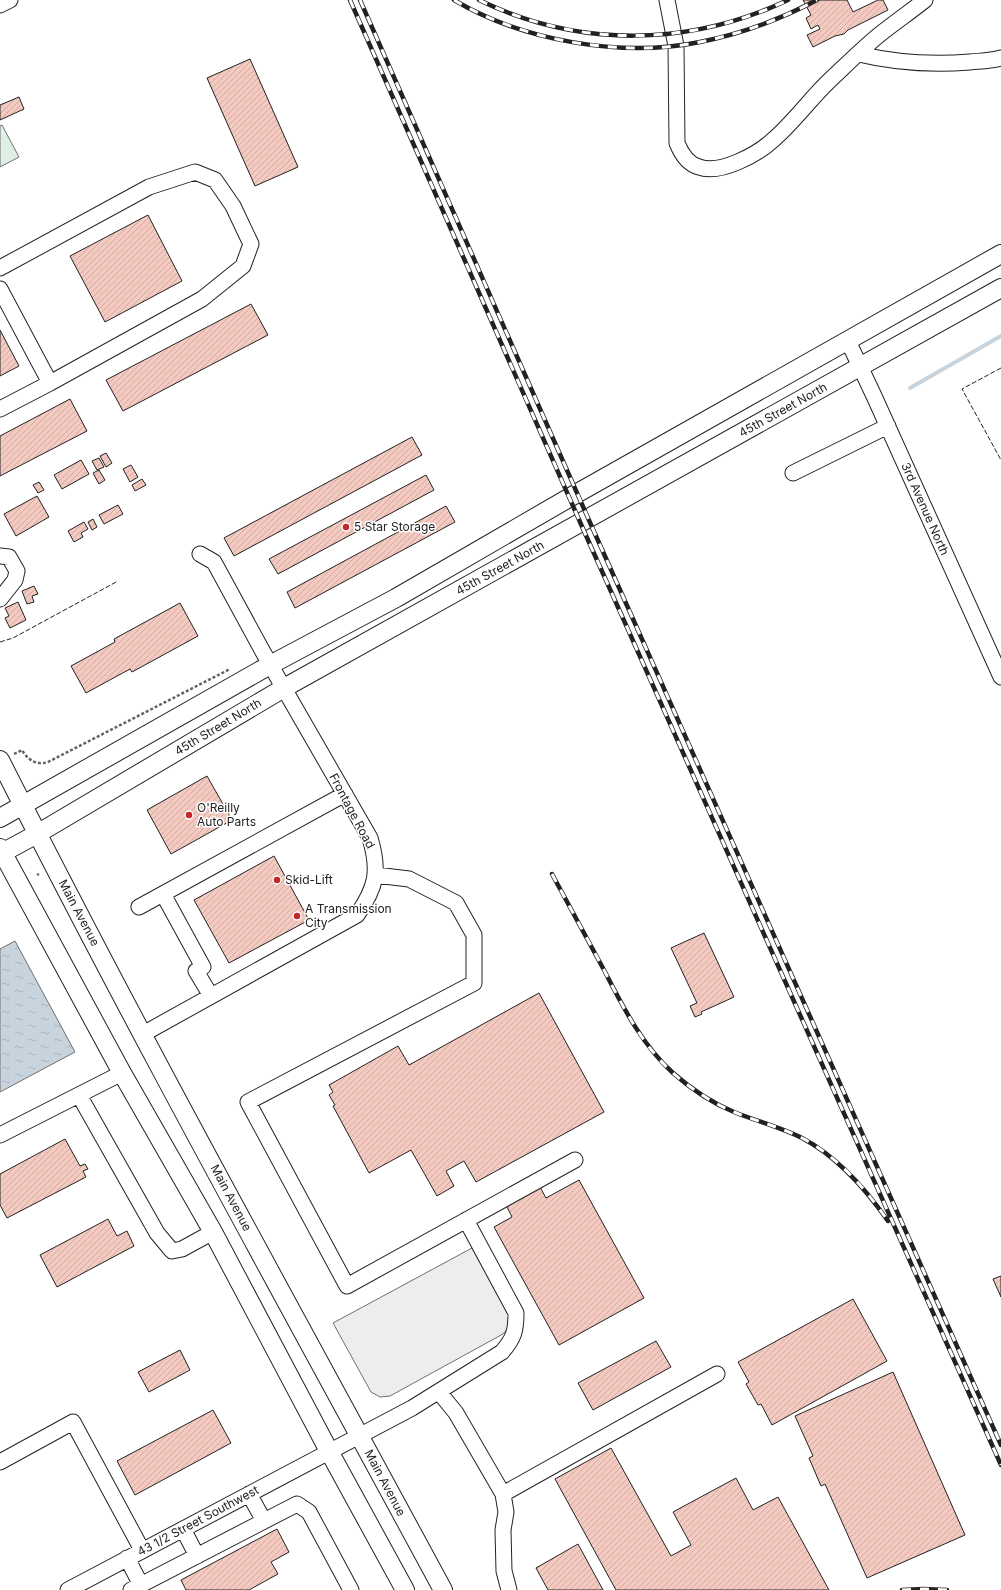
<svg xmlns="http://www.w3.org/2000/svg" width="1001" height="1590" font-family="Inter,sans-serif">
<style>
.green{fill:#e0efe3;stroke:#6f6f6f}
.parking{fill:#ededed;stroke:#6f6f6f}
.water{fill:url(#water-ripples);stroke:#6f6f6f}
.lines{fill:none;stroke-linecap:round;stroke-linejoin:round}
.stream{stroke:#c7d3dd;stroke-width:4}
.building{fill:url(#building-hatch);stroke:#222}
.minor-casing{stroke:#222;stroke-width:17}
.major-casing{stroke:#222;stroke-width:20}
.path{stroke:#646464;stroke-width:2.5;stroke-dasharray:3 2;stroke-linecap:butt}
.minor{stroke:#fff;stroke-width:15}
.major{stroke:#fff;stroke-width:18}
.rail-casing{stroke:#222;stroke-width:4.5}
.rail{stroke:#fff;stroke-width:3;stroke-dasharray:9;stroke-linecap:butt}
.fence{stroke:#222;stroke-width:1;stroke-dasharray:5 2;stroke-linecap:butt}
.poi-dot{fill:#c62828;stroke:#fff;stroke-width:1.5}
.labels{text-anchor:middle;stroke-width:3;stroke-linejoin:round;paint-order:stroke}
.street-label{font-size:12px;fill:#222;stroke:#fff}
.poi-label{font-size:12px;fill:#222;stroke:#fff;text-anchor:start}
</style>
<defs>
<pattern id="water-ripples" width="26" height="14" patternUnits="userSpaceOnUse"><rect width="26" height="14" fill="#c7d3dd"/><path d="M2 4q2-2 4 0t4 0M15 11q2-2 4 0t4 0" fill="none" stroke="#abb5bd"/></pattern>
<pattern id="building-hatch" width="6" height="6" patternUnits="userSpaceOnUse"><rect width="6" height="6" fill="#f3c9c0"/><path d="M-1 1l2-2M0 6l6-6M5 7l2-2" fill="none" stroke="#d0aca5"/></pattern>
</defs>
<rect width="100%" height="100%" fill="#fff"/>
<path class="green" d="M2,125L19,157L0,167V126Z"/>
<path class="parking" d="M472,1248L510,1317L508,1328L503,1334L390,1396L380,1397L371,1392L333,1323Z"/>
<path class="water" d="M15,941L75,1052L0,1092V949Z"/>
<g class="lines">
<path class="stream" d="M910,388L1001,336"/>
</g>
<path class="building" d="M803,0H847L853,12L878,0H883L888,10L848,30L844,34L835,36L813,47L807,35L820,29L818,25L811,29L806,18L811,15Z
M250,59L298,167L255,186L207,78Z
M19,97L24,109L0,120V105Z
M148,215L182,281L105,322L70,256Z
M251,304L268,335L123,411L106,380Z
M0,330L19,366L0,376Z
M70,399L87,431L0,476V436Z
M412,437L422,455L234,556L224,538Z
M106,453L112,463L106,467L100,456Z
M99,458L104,467L97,470L92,461Z
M81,460L89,474L62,489L54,475Z
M131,465L138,477L130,482L123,469Z
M99,470L105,480L99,484L93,473Z
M426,475L434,490L278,574L269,559Z
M142,479L146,485L135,491L132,485Z
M39,482L44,490L38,493L33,485Z
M37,496L49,517L16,536L4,514Z
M118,505L123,514L104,524L99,515Z
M446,506L455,522L295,608L287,592Z
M93,519L97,527L92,530L88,522Z
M84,522L88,529L81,533L83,537L74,542L68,531Z
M34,586L38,594L32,596L34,602L27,604L22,591Z
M18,602L26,620L10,628L5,618L9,616L5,608Z
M180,603L198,636L132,672L130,669L86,693L71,666L115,642L114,639Z
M207,776L232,820L171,854L147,810Z
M274,856L309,920L229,963L194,900Z
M704,933L734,997L701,1012L702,1014L695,1017L690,1006L697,1003L671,948Z
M539,993L604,1112L476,1182L464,1161L446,1171L454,1186L437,1196L411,1150L369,1173L333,1106L335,1105L329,1095L333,1092L329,1085L398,1046L409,1065Z
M65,1139L80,1166L85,1164L88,1169L83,1171L86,1177L7,1218L0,1205V1174Z
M579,1180L644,1298L559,1345L494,1227L512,1217L506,1205L540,1187L546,1198Z
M108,1219L117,1236L127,1231L134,1246L57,1287L40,1255Z
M1001,1276V1297L993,1279Z
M853,1299L887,1361L772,1425L761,1404L758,1405L746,1384L749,1382L738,1362Z
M656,1341L671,1367L593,1410L578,1383Z
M180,1350L190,1370L149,1392L138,1372Z
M893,1372L965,1535L867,1578L825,1484L821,1486L809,1458L813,1456L795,1416Z
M213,1410L231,1443L135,1495L117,1461Z
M611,1448L671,1556L691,1545L673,1512L736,1478L753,1510L778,1497L829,1590H616L555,1479Z
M277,1529L289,1552L271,1562L278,1574L249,1590H186L181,1580Z
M578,1544L603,1590H548L536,1568Z"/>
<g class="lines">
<g class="minor-casing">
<path id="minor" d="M667,0L676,46L677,143C681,153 688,164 699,167C720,175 758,154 773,140C794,122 810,99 830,80C846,65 862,49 879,35C894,23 910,12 925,0
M0,5L10,0
M859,54C896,63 932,65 970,62C980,61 991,61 1001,58
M0,268L149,187L195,172L215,180L233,206L251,244L243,266L202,299L50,383
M0,289L50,383L0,409
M848,341L874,396L1001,677
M793,473L888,426
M0,556L9,557L17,571L15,580L0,599
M376,875L409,879L456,903L474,935V983L248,1102L347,1286L575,1160
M163,894L203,967L196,971L211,996
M139,907L345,794
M143,1034L357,915C376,888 380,871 370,838L263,652L214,562L200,554
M79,1095L157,1233L172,1251L182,1249L213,1232
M0,1135L122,1073
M439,1392L456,1413L503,1494L506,1512L503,1530L504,1571L509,1590
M0,1462L73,1422L142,1550
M249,1494L264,1521
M503,1494L717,1374
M183,1529L197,1556
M127,1558L141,1585
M68,1590L412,1408L502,1352C514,1338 516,1331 516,1313L466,1220
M131,1590L297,1504L309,1512L351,1590"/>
</g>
<g class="major-casing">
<path id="major" d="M0,760C141,1040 294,1314 443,1590
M0,818L270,665L396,598L574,495L1001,254
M0,848L122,1073L213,1232L330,1453L405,1590
M0,854L37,834L284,688L1001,288"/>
</g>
<path class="path" d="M14,754L22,750C27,759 36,766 48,762L230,669
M37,875L39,874"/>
<use href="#minor" class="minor"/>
<use href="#major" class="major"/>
<g class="rail-casing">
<path id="rail" d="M350,0L584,531L1001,1465
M360,0L592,527L1001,1445
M454,0C523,41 622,58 700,42C741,34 781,19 817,0
M479,0C578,48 689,47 788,0
M552,874C569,906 587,938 604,970C623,1007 642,1045 673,1073C690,1088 712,1103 734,1112C756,1121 780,1127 802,1138C838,1157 865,1188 888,1221
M902,1590L923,1589L947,1590"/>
</g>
<use href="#rail" class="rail"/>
<path class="fence" d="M1001,368L962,389L1001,460
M0,642L13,638L118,581"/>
</g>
<g class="poi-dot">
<circle cx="346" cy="527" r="4"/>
<circle cx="189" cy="815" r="4"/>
<circle cx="277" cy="880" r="4"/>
<circle cx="297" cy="916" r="4"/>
</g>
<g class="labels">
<g class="street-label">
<text transform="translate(783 410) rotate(-29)" y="4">45th Street North</text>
<text transform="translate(925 509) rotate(66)" y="4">3rd Avenue North</text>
<text transform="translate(500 568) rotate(-29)" y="4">45th Street North</text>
<text transform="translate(218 727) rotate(-31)" y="4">45th Street North</text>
<text transform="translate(352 811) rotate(62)" y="4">Frontage Road</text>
<text transform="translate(79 913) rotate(62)" y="4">Main Avenue</text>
<text transform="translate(231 1198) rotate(62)" y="4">Main Avenue</text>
<text transform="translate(385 1483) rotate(62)" y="4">Main Avenue</text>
<text transform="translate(198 1521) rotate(-28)" y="4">43 1/2 Street Southwest</text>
</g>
<g class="poi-label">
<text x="354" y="531">5 Star Storage</text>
<text x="197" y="812">O'Reilly<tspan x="197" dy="14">Auto Parts</tspan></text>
<text x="285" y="884">Skid-Lift</text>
<text x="305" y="913">A Transmission<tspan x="305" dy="14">City</tspan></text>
</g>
</g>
</svg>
